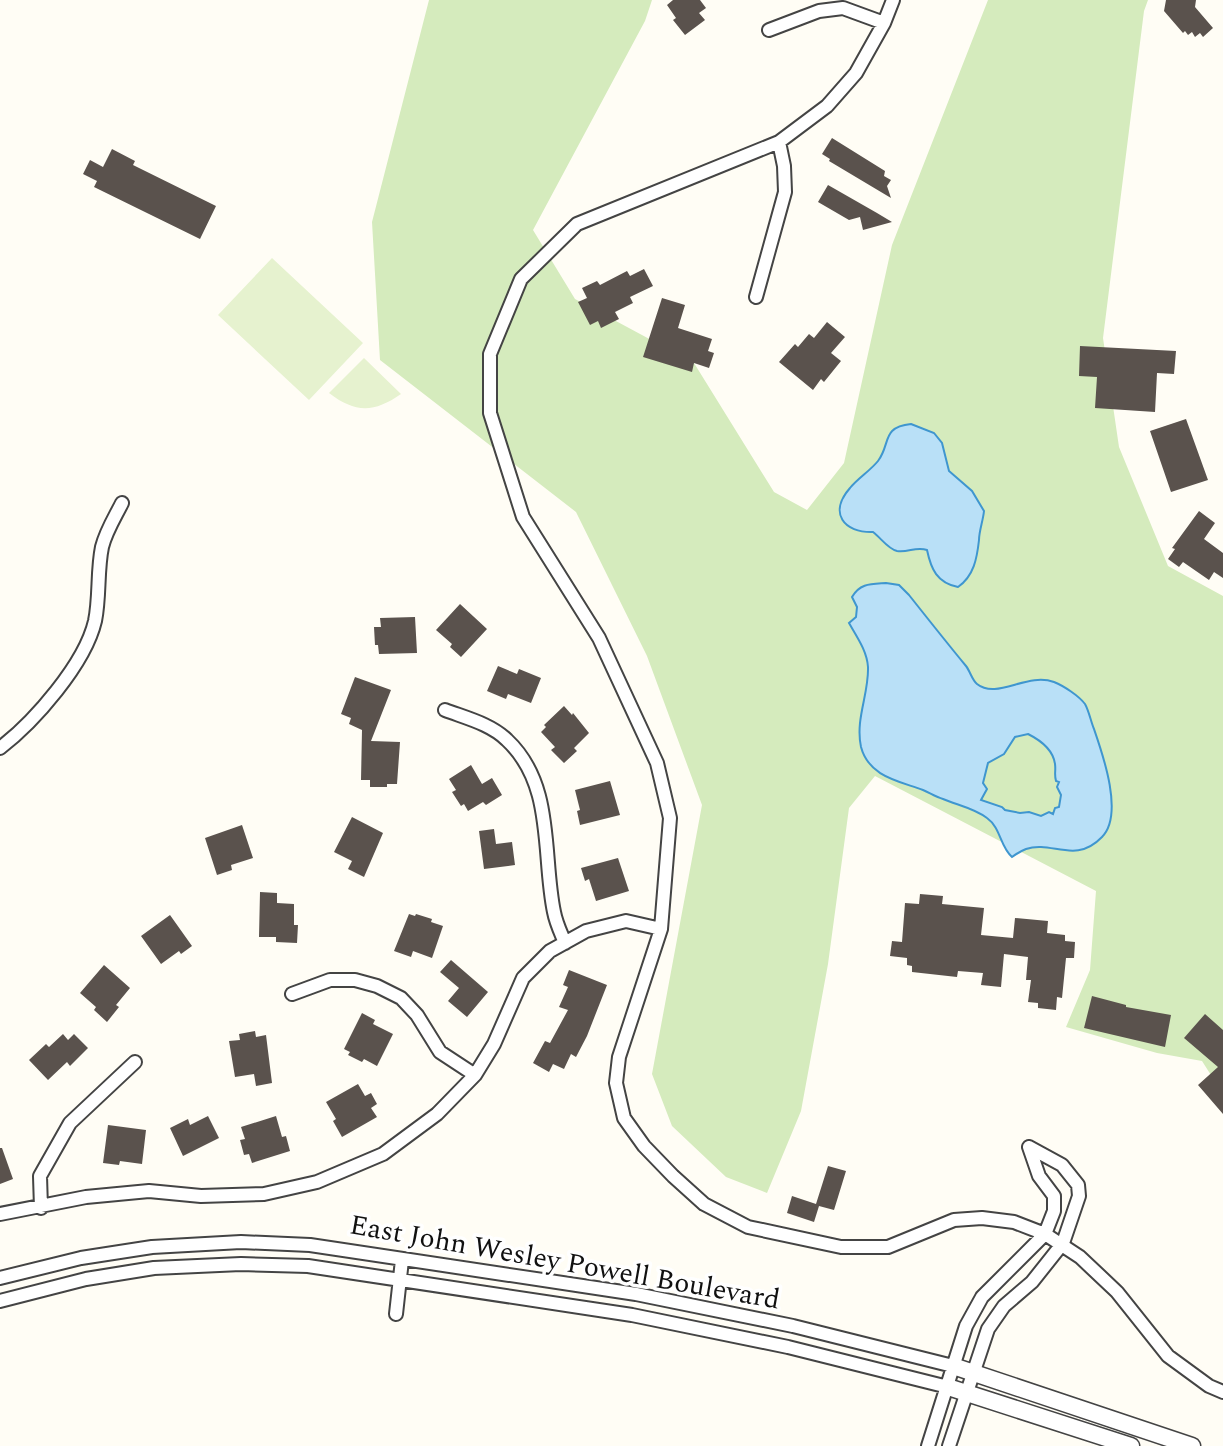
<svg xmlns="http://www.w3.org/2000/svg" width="1223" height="1446" font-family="Spectral,serif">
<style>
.green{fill:#d5ebbd}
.pitch{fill:#e6f2cf}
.water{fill:#b9e0f7;stroke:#3f96cf;stroke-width:2;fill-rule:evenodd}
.building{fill:#5a524d}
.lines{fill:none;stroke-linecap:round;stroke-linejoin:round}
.minor-casing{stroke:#444;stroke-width:16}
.tertiary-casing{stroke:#444;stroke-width:19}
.minor{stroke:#fff;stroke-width:12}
.tertiary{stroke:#fff;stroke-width:16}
.labels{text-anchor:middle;stroke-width:7;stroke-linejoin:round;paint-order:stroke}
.street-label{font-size:28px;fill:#111;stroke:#fff}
</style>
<rect width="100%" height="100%" fill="#fffdf5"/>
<path class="green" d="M429,0H652L645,21L533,230L575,299L694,363L774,492L807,510L844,463L892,245L988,0H1148L1144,11L1103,338L1119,447L1168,566L1223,596V1094L1202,1061L1157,1053L1066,1027L1090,970L1096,891L875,776L849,808L828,964L801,1111L767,1193L726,1177L672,1126L652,1074L702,805L647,656L576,512L380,360L372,222Z"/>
<path class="pitch" d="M272,258L363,343L309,400L218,315Z
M364,358L401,394C374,413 355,413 329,393Z"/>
<path class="water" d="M911,424L934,433L942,443L949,471L972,491L984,511C983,521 979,531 979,540C977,558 974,576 958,587C937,583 931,569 927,550C916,546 908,553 897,551C888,549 881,538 873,532C844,533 828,513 850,488C858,478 870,471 878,461C891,444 881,427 911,424Z
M886,583L899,585L909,595C928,619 947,643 966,666C970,671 972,680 977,684C997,700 1027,672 1054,682C1064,686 1079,696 1085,704C1089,711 1091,722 1094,729C1103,755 1124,815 1102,837C1075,865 1052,840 1026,849C1021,851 1016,854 1012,857C1000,847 1001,828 987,818C974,808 957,805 943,799C936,797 930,793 923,790C899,781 869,777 861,747C855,719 869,694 868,667C867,651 857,637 849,623L856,617L857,607L852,597C860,583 871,584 886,583ZM1028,734C1040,740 1053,749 1055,764C1056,771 1054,774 1056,781L1059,782L1057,787L1061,795L1059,807L1055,808L1053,814L1049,812L1041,816L1029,812L1020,813L1005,810L1002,807L981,800L987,789L983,783L988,763L1004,754L1015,737Z"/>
<path class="building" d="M673,0H700L706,8L699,13L705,20L685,35L673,20L676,18L667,5Z
M1166,0H1196L1195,7L1213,28L1203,37L1200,33L1195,37L1192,32L1188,35L1185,31L1183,33L1164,11Z
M832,138L885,171L884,176L891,180L887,186L891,198L829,161L830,159L822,154Z
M112,149L135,161L133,165L216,206L200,239L94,187L97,181L83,174L90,160L103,167Z
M828,185L877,213L892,222L863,230L860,217L849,220L818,202Z
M644,269L653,286L630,297L633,303L615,312L619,319L601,328L598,321L590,325L578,302L587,298L582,288L597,281L600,285L627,271L630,276Z
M662,298L685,305L678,328L712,339L708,351L714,353L709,368L694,363L692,372L643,357Z
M827,322L845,337L831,353L841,361L824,382L821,379L813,390L779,362L795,344L798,347L809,334L814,338Z
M1080,346L1176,351L1174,374L1157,373L1155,412L1095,408L1097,377L1079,376Z
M1186,419L1208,480L1171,492L1150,431Z
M1199,511L1215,523L1204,539L1223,553V578L1214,572L1209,580L1183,562L1179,567L1168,559L1175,549L1172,548Z
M460,604L487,629L461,657L450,647L452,644L436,630Z
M415,617L417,653L379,654L378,645H375L374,627H381L380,618Z
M498,666L517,674L519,669L541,678L531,703L508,694L506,699L487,691Z
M355,677L391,690L371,741L400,742L397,784H387V787H370V780H361L362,730L349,724L351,718L341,714Z
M564,706L572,715L573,713L589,733L574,748L577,751L564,763L551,750L555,747L541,732L546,727L544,725Z
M471,765L482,784L492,778L502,795L486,805L483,802L468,811L464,804L461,806L452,792L456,790L449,779Z
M610,781L620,815L580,825L577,811L580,810L575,790Z
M352,817L383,833L364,877L348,869L352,861L334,852Z
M242,825L253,858L231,865L232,870L217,875L205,838Z
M494,829L496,844L512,842L515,865L484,869L479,831Z
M618,858L629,891L596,901L589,879L585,881L581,868Z
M260,892L277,893V903L294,904V925H298L297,943L276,942V937H259Z
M920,894L943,896L942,904L984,908L981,935L1013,938L1015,918L1048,921L1047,933L1065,935V941L1075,942L1074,958H1066L1062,998L1057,997L1056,1010L1038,1008V1003L1028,1002L1031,980H1026L1028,957L1004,954L1001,987L981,985L983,973L958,971L957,977L912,972V966L907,965V958L890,956L892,941L902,942L905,903L919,904Z
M409,914L415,916L416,914L432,919L431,922L443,926L432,958L413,951L411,957L394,951Z
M170,915L192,946L181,954L179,951L161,964L141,936Z
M451,960L488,992L467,1017L448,1001L459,988L440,972Z
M104,965L130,988L116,1005L119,1007L107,1022L94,1010L96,1007L80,993Z
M569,970L607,985L587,1036L576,1057L571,1054L564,1069L553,1064L549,1072L533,1063L545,1041L550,1043L568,1010L559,1007L568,987L563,985Z
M1092,996L1126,1005V1007L1171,1015L1165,1047L1084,1028Z
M362,1013L375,1020L373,1024L393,1034L377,1066L364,1059L362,1062L348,1055L350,1052L344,1049Z
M1205,1014L1223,1030V1114L1198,1085L1218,1067L1184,1038Z
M255,1031L256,1037L266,1035L272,1083L256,1086L254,1074L235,1077L229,1041L240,1040L239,1034Z
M63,1034L68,1040L74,1034L88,1048L70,1066L67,1062L48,1080L29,1060L46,1044L49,1047Z
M358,1084L365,1096L371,1093L377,1104L371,1108L377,1117L342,1137L333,1121L336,1119L326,1102Z
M208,1116L219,1138L183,1156L170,1128L188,1119L190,1125Z
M276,1116L282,1137L286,1136L290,1151L252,1163L249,1154L244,1155L240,1140L245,1139L241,1127Z
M108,1125L146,1130L142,1164L120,1161L119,1165L103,1163Z
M0,1148H2L13,1179L0,1184Z
M828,1166L846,1171L834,1210L819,1206L814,1222L787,1213L792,1196L816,1204Z"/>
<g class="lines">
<g class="minor-casing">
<path id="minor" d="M893,0L884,23L856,73L827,106L779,142L577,224L521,279L490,354V413L523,517L599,638L657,763L670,818L661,929L619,1057L616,1083L624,1118L644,1146L673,1176L704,1204L748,1227L841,1247H888L954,1220L982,1218L1014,1222L1045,1234L1080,1257L1117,1292L1168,1356L1209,1386L1223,1392
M769,30L819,11L843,8L884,23
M756,297L785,192L784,166L779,142
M445,710C466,718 491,724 507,740C555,785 542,855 554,912C556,923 561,933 565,943
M0,748C34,722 85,664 95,621C100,597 97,571 102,547C106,531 115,517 122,503
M292,994L330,980H355L377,986L401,998L417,1015L440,1052L475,1075
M41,1208L40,1176L70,1123L135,1062
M0,1214L86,1197L149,1191L201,1196L264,1194L317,1182L383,1154L437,1114L475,1075L494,1044L523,978L550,951L586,931L626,921L661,929
M0,1278L81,1258L152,1247L241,1242L310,1245L636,1294L793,1326L953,1366
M0,1301L86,1279L154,1268L241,1264L308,1266L632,1315L788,1347L948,1387
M396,1314L402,1260
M928,1446L966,1326L982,1297L1045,1234L1054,1211V1196L1039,1176L1029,1147
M949,1446L988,1329L1004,1306L1032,1282L1063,1243L1079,1196L1078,1185L1062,1165L1029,1147"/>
</g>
<g class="tertiary-casing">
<path id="tertiary" d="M953,1366L1192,1446
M948,1387L1131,1446"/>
</g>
<use href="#minor" class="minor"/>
<use href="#tertiary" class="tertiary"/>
</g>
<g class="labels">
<g class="street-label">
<text transform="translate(565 1261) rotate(10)" y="10">East John Wesley Powell Boulevard</text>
</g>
</g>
</svg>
